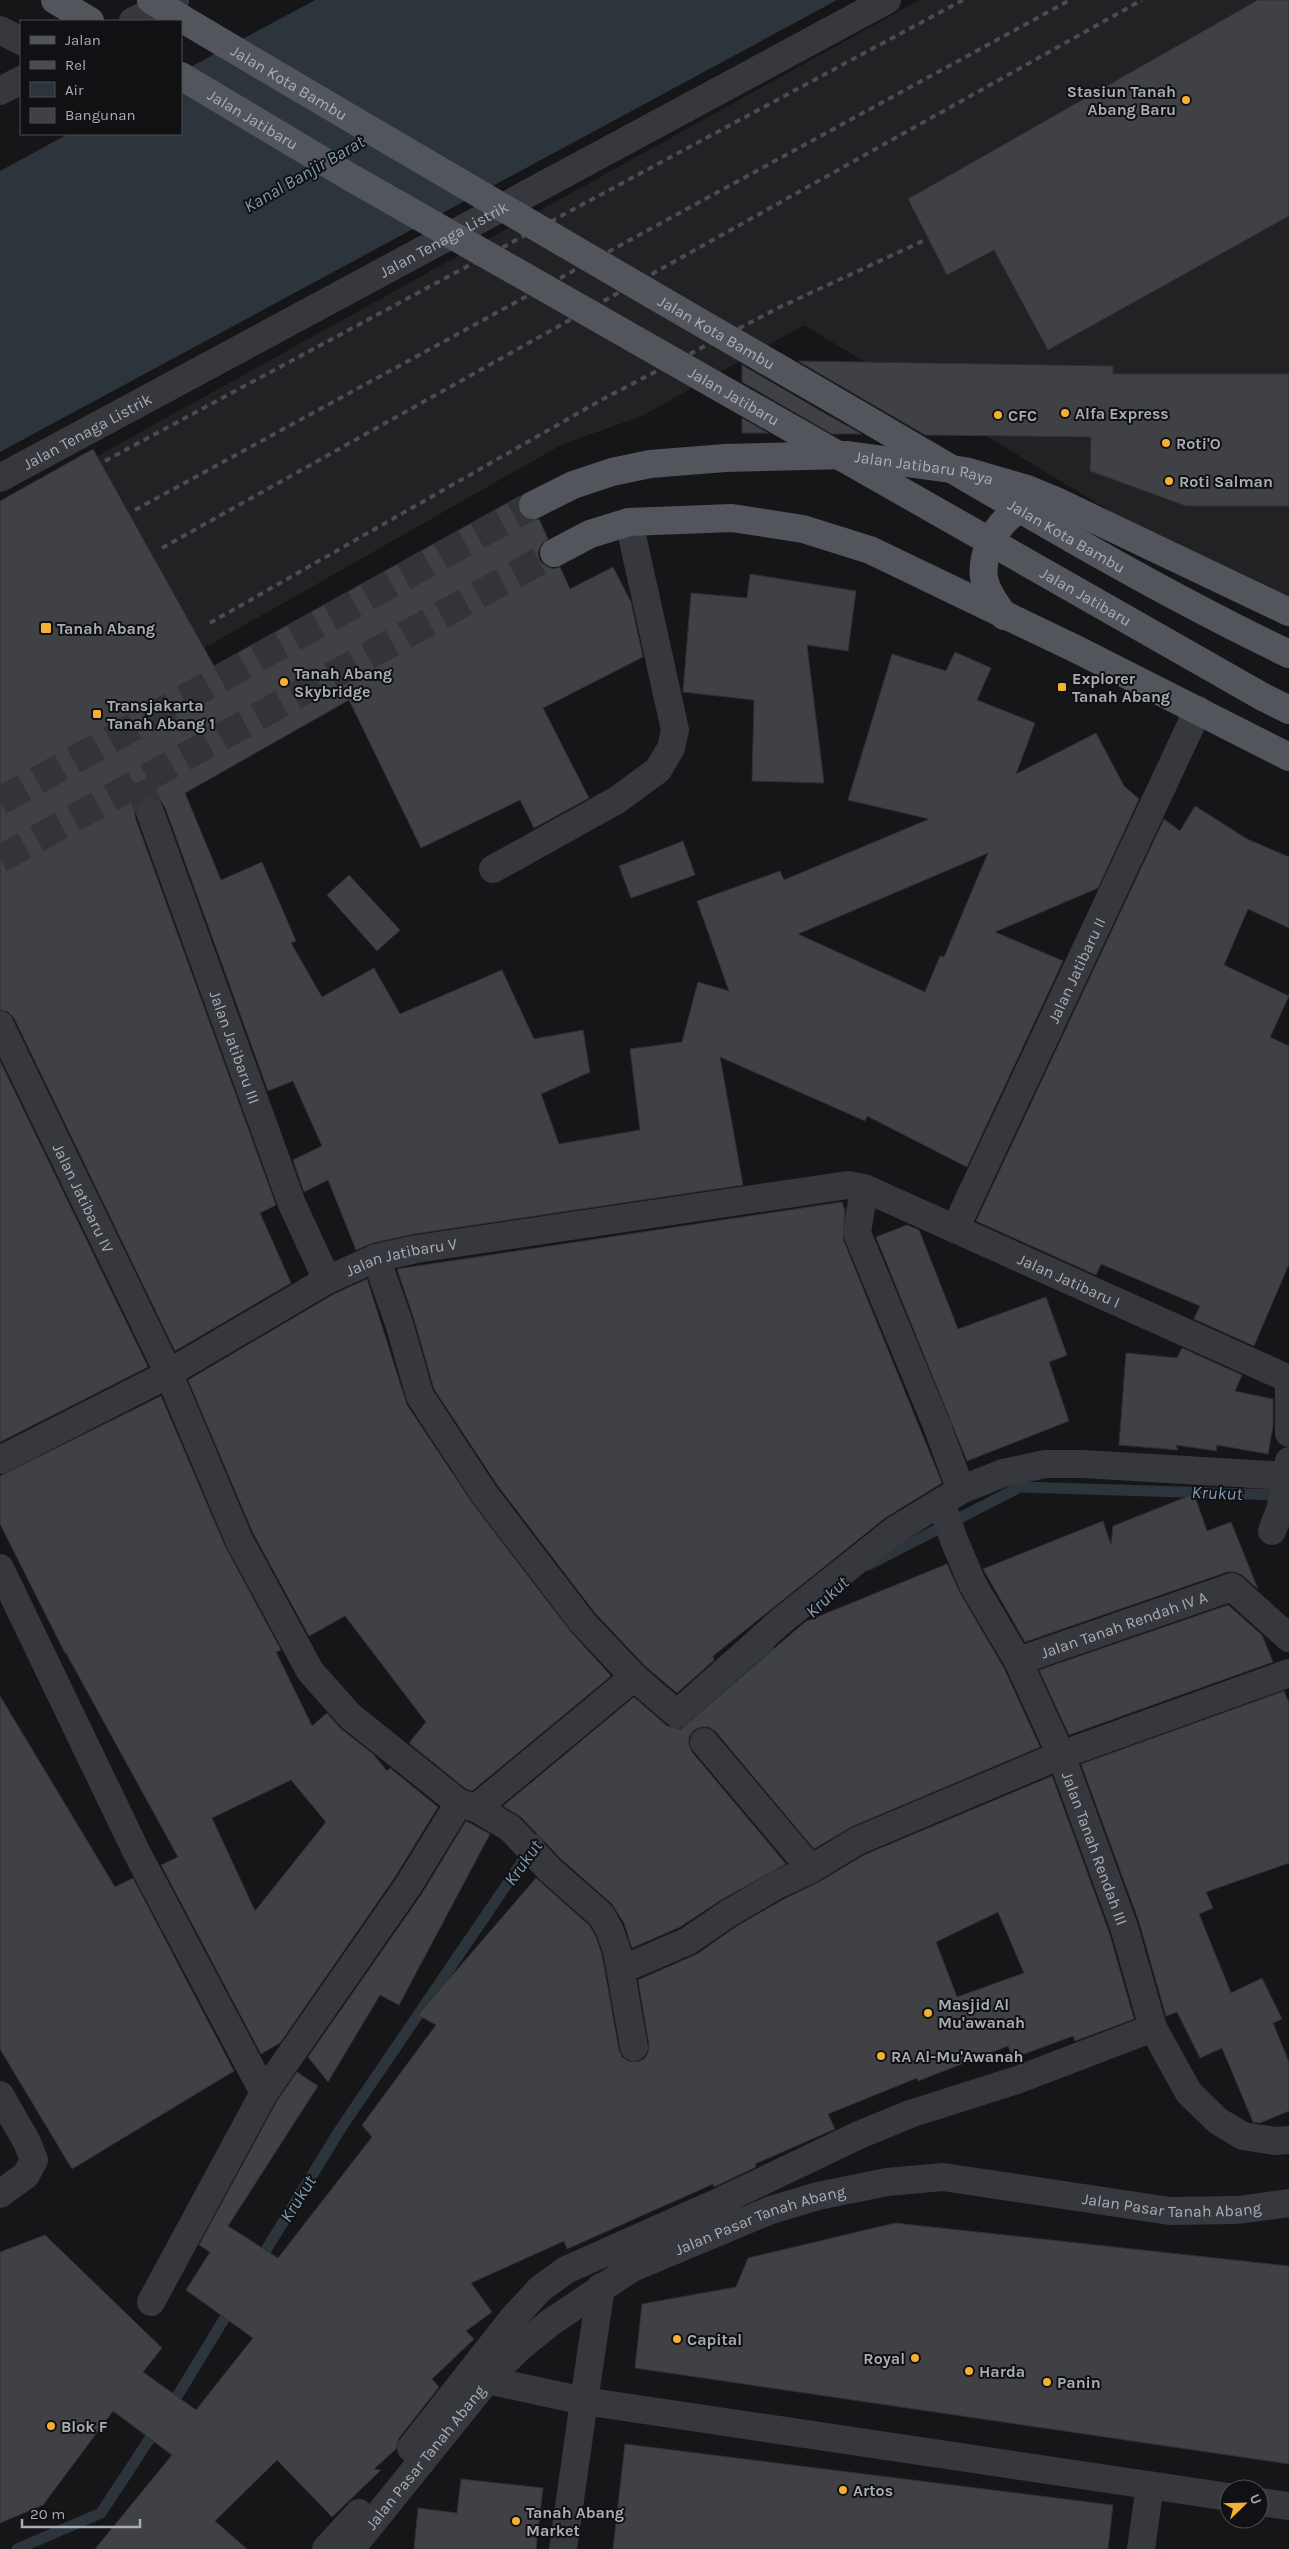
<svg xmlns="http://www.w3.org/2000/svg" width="1289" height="2549" font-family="Karla,sans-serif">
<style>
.built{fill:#222225}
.water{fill:#2c353c}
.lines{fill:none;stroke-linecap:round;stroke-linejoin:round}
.stream{stroke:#2c353c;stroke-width:11}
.building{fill:#404145;stroke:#303034;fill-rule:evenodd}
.minor-tunnel{stroke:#333438;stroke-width:28;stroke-dasharray:28 14;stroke-linecap:butt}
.major-tunnel{stroke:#333438;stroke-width:28;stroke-dasharray:28 14;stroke-linecap:butt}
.minor{stroke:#37383d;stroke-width:28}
.major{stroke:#53555c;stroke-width:28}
.rail{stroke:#4a4c52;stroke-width:4;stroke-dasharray:6 5;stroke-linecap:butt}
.major-bridge{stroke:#53555c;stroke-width:28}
.poi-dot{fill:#f2b134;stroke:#111113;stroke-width:2}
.labels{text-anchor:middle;stroke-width:4;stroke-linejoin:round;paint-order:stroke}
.street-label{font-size:16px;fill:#a8adb8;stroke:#111113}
.poi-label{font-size:16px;font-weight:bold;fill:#a8adb8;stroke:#111113;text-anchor:start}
.water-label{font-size:18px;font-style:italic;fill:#7f9bb3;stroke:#111113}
</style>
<rect width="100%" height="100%" fill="#161618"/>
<path class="built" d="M919,0H1289V597L1156,539L804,325L642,416L563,444L0,764V510Z"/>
<path class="water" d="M315,0H837L0,452V171L68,134H181V72Z"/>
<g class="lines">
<path class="stream" d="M868,1565L1020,1487L1283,1495
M701,1712L769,1650
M258,2263L341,2128L537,1840L553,1828
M170,2408L232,2306
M17,2549L101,2513L158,2426"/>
</g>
<path class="building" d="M1258,0H1289V216L1048,350L994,250L947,275L908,199Z
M798,361L1113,366V374H1289V506H1186L1090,471L1091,437L925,435Z
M742,365L826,414L862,434H832L742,382Z
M742,418L768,433H742Z
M93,449L214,666L520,496L517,505L519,512L525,518L532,520L539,519L548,539L541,545L538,553L540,561L546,566L553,569L560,567L570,589L613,567L631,602L643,657L543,708L589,798L534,828L520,800L421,848L349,700L185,793L221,880L262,862L296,941L291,943L322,997L374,968L400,1014L502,970L534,1039L583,1030L590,1072L541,1094L559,1144L640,1130L630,1049L682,1042L698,982L729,991L697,901L780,871L784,880L929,819L848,800L892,654L946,671L955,652L991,668L977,700L1035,723L1016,774L1096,733L1124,786L1139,799L1098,888L995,932L1063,961L967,1167L867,1116L865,1121L720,1057L743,1185L414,1234L373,1243L356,1250L328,1180L304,1192L293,1160L322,1146L293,1081L268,1091L165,807L160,800L153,797H145L138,802L135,810V817L276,1205L260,1213L291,1283L175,1351L14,1018L8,1012L0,1010V501ZM988,853L944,957L940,956L925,992L798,934Z
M750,574L856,591L848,651L807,645L824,783L752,781L754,700L683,692L691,593L747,598Z
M1195,806L1247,839L1289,857V928L1248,909L1224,965L1289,996L1270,1037L1289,1046V1264L1254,1346L1194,1319L1200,1306L1101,1264L1096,1275L976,1221L1164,819L1180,831Z
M683,841L695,875L631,898L619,866Z
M349,875L400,930L377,951L327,895Z
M0,1061L148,1367L0,1442Z
M842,1202L845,1210L843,1239L942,1483L885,1518L713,1656L714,1660L677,1693L645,1666L595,1613L498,1486L434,1389L414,1319L397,1269Z
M907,1225L919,1230L958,1329L1046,1297L1067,1355L1049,1362L1069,1421L967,1461L876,1237Z
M367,1279L407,1405L473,1504L571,1632L611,1676L472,1791L466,1789L409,1743L426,1722L345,1616L309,1636L253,1533L188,1380L334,1294Z
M1182,1348L1242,1375L1235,1391L1273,1399V1426L1268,1454L1217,1445L1216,1451L1176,1445L1178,1450L1119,1445L1126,1353L1177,1358Z
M161,1396L225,1546L281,1650L276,1652L312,1726L327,1713L340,1728L373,1754L387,1771L390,1768L438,1807L395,1877L280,2043L261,2054L161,1865L178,1857L66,1653H65L0,1524V1476ZM291,1780L326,1822L255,1911L212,1818Z
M1194,1494L1207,1531L1231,1522L1258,1589L1242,1575L1235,1572H1227L1025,1642L983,1569L1103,1521L1111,1545L1113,1526Z
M947,1564L960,1593L1004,1668L1040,1747L851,1827L814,1849L716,1732L709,1727H701L694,1730L689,1737V1745L692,1752L786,1864L721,1900L680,1927L632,1948L624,1923L612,1904L561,1859L521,1817L503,1806L634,1697L667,1726L681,1729L805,1622Z
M1228,1605L1262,1635L1273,1662L1069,1735L1039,1670Z
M1284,1691L1289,1703V1863L1206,1892L1213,1908L1199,1914L1231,1993L1262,1978L1282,2019L1273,2023L1289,2062V2111L1260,2123L1253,2122L1222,2048L1200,2058L1177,2012L1166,2016L1139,1922L1081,1764Z
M0,1696L115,1887L133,1878L234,2071L72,2169L0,2049Z
M1052,1776L1109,1932L1134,2019L1075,2041L1073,2036L1013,2058L1008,2046L918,2081L917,2078L828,2114L835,2129L755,2164L756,2167L716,2186L714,2187L713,2184L567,2249L564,2241L471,2283L492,2312L466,2331L474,2339L432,2379L439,2387L399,2438L396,2449L374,2469L381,2470L332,2517L277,2460L215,2521L247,2549H95L172,2455L113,2411L43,2505L0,2523V2252L45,2235L162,2348L143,2372L196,2410L253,2338L186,2290L210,2252L199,2245L277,2101L297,2072L318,2086L228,2226L278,2258L372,2137L362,2125L436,2025L418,2015L536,1878L589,1925L596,1937L602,1955L619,2050L622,2057L628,2061L637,2062L644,2059L648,2053L649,2045L638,1980L697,1954L737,1926L784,1899L819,1882L864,1855ZM998,1912L1024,1973L957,1997L936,1942Z
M466,1821L490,1834L399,2005L380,1995L328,2082L308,2057L421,1895Z
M895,2223L1289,2266V2464L635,2368L642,2304L736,2287L748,2258Z
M625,2444L1113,2505L1108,2549H613Z
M461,2479L543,2488L536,2549H414L418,2508L457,2513Z"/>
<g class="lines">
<path class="minor-tunnel" d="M138,782L150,812"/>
<path class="major-tunnel" d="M0,801L533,505
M0,859L554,553"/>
<g class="minor">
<path d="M133,21L175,0"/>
<path d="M0,30L21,41"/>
<path d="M0,91L21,80"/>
<path id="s1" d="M0,478L887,0"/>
<path id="s2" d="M150,812L292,1204L327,1280"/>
<path d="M493,869L617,800L658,770L671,748L675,730L629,522"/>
<path id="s3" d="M0,1025L168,1372L239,1540L310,1671L350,1716L459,1803L476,1808L510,1828L550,1870L601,1915L610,1931L617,1951L634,2047"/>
<path d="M864,1188L857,1233L937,1426L961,1490"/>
<path id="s4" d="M955,1229L1198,710"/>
<path d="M376,1258L399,1323L420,1396L485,1495L583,1623L634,1677L677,1714L781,1621L895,1530L961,1490L1003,1473L1045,1464H1083L1287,1476L1289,1461"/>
<path d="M1289,1378V1433"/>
<path id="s5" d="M0,1460L157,1380L327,1280L376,1258L416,1249L848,1185L864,1188L1289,1379"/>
<path id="s6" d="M941,1502L954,1540L973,1585L1018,1661L1061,1755L1124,1927L1153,2028L1189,2093L1218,2121L1243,2136L1275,2141L1289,2140"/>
<path d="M1272,1531L1280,1510L1287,1476"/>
<path d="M0,1568L137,1853L264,2093"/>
<path id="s7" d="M1018,1661L1232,1587L1289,1638"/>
<path d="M704,1742L811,1869"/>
<path d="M476,1808L634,1677"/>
<path d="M621,1970L688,1941L729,1913L777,1885L811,1869L857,1841L1061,1755L1289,1673"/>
<path d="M0,2095L27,2142L34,2160L26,2175L0,2194"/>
<path d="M601,2287L584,2401L1229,2497"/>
<path d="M151,2302L264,2093L408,1886L459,1803"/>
<path d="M487,2380L584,2401L563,2549"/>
<path d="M411,2448L514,2317L540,2289L566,2270L723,2200L859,2135L910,2114L1017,2080L1153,2028"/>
<path d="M1259,2502L1289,2506"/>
<path d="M326,2549L359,2513"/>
<path id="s8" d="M351,2549L487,2380L520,2347L551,2322L632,2268L771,2210L818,2196L887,2182L943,2177L1170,2211L1238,2210L1289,2203"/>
<path d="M1141,2549L1150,2485"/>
</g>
<g class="major">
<path d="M55,0L90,21"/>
<path id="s9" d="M533,505L573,485L612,472L650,464L725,458L848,455L965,471L1027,489L1056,501L1289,612"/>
<path d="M554,553L590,534L629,522L732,518L803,529L870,550L1076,649L1289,757"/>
<path d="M1004,616C997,605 988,595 985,582C979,560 993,530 1010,516C1019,508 1031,506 1043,504"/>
<path d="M1263,697L1289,710"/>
</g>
<path class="rail" d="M105,461L963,0
M135,510L1070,0
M162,548L1142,0
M210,623L603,399L780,307L923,241"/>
<g class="major-bridge">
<path id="s10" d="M151,0C378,136 606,268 834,400C984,487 1132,579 1289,654"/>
<path id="s11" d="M181,76L350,177L1263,697"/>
</g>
</g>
<g class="poi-dot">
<circle cx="1186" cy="100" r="5"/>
<circle cx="1065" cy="413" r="5"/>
<circle cx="998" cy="415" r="5"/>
<circle cx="1166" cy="443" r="5"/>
<circle cx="1169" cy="481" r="5"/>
<rect x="40" y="622" width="12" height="12" rx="2.5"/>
<circle cx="284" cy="682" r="5"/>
<rect x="1057" y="682" width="10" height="10" rx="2.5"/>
<rect x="92" y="709" width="10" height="10" rx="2.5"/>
<circle cx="928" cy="2013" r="5"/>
<circle cx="881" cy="2056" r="5"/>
<circle cx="677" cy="2339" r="5"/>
<circle cx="915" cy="2358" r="5"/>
<circle cx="969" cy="2371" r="5"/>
<circle cx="1047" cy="2382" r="5"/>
<circle cx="51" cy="2426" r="5"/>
<circle cx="843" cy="2490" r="5"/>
<circle cx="516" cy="2521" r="5"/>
</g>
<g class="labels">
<g class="street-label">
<text dy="6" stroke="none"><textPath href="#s10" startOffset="161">Jalan Kota Bambu</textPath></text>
<text dy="6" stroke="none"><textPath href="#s11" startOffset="84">Jalan Jatibaru</textPath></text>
<text dy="6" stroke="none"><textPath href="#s1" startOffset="504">Jalan Tenaga Listrik</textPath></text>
<text dy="6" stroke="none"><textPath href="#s10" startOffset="656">Jalan Kota Bambu</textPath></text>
<text dy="6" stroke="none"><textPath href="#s11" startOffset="639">Jalan Jatibaru</textPath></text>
<text dy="6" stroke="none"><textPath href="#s1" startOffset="99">Jalan Tenaga Listrik</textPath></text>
<text dy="6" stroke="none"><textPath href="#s9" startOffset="400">Jalan Jatibaru Raya</textPath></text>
<text dy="6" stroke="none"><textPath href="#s10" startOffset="1061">Jalan Kota Bambu</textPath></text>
<text dy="6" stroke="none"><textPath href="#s11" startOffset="1044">Jalan Jatibaru</textPath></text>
<text dy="6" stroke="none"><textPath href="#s4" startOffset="286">Jalan Jatibaru II</textPath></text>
<text dy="6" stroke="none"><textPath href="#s2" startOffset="250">Jalan Jatibaru III</textPath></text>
<text dy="6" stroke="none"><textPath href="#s3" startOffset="192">Jalan Jatibaru IV</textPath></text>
<text dy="6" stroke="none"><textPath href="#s5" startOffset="452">Jalan Jatibaru V</textPath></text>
<text dy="6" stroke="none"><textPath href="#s5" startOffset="1146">Jalan Jatibaru I</textPath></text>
<text dy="6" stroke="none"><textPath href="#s7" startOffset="112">Jalan Tanah Rendah IV A</textPath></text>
<text dy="6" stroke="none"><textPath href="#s6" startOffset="380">Jalan Tanah Rendah III</textPath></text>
<text dy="6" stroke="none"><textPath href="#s8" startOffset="958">Jalan Pasar Tanah Abang</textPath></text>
<text dy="6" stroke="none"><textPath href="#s8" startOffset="538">Jalan Pasar Tanah Abang</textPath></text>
<text dy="6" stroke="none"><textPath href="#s8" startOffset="118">Jalan Pasar Tanah Abang</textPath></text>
</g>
<g class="poi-label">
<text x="1176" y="97" text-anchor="end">Stasiun Tanah<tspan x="1176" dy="18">Abang Baru</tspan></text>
<text x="1075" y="419">Alfa Express</text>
<text x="1008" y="421">CFC</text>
<text x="1176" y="449">Roti'O</text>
<text x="1179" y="487">Roti Salman</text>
<text x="57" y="634">Tanah Abang</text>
<text x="294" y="679">Tanah Abang<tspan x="294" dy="18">Skybridge</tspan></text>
<text x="1072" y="684">Explorer<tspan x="1072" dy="18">Tanah Abang</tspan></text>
<text x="107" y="711">Transjakarta<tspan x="107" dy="18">Tanah Abang 1</tspan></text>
<text x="938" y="2010">Masjid Al<tspan x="938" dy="18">Mu'awanah</tspan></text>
<text x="891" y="2062">RA Al-Mu'Awanah</text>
<text x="687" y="2345">Capital</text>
<text x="905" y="2364" text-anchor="end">Royal</text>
<text x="979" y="2377">Harda</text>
<text x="1057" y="2388">Panin</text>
<text x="61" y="2432">Blok F</text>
<text x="853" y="2496">Artos</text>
<text x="526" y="2518">Tanah Abang<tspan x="526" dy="18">Market</tspan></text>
</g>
<g class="water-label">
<text transform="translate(304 174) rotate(-30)" y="6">Kanal Banjir Barat</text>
<text transform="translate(1217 1493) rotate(2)" y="6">Krukut</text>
<text transform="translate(827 1597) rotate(-43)" y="6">Krukut</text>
<text transform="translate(523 1863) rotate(-54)" y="6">Krukut</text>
<text transform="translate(298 2199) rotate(-58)" y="6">Krukut</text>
</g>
</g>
<rect x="20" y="20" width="162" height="115" fill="#111113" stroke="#4d4f55"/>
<rect x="30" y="36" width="25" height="8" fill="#53555c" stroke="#4d4f55"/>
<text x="65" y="45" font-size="15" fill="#a8adb8">Jalan</text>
<rect x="30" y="61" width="25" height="8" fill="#4a4c52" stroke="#4d4f55"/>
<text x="65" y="70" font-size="15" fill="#a8adb8">Rel</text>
<rect x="30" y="82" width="25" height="15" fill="#2c353c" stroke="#4d4f55"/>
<text x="65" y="95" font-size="15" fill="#a8adb8">Air</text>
<rect x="30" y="108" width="25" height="15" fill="#404145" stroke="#4d4f55"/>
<text x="65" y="120" font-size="15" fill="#a8adb8">Bangunan</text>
<g transform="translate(1244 2504) rotate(67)"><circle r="24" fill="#111113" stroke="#4d4f55"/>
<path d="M0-4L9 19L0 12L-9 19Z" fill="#f2b134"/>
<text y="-8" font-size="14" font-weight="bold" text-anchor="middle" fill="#a8adb8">U</text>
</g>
<path d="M22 2519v8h118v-8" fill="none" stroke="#a8adb8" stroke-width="2.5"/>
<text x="30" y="2519" font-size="15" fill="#a8adb8" stroke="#111113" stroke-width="4" paint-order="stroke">20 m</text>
</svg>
